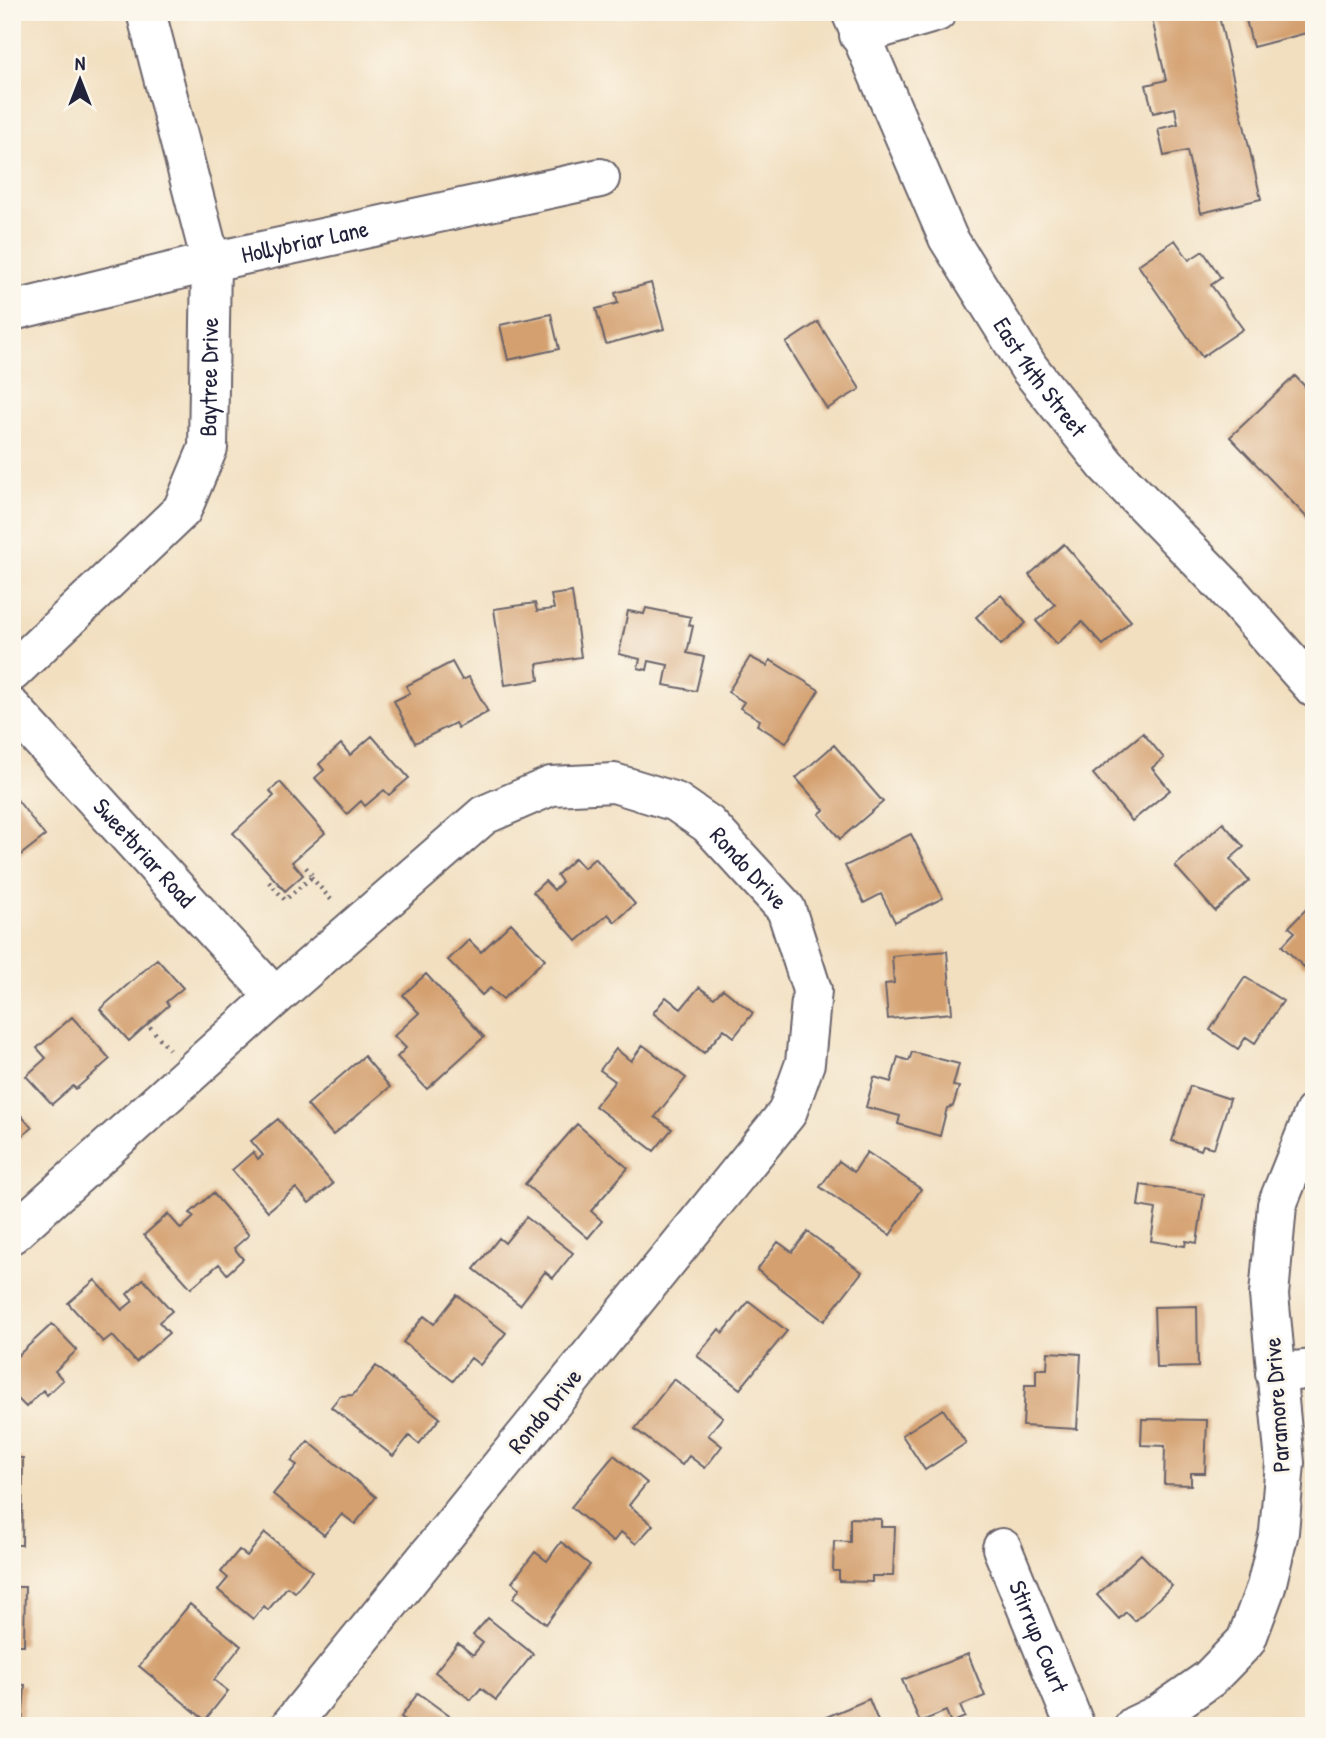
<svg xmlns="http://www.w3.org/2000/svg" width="1326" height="1738" font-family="'Patrick Hand',sans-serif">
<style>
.building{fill:#d4a070}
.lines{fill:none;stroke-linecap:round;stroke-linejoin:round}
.minor-casing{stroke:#6b646a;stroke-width:42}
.path{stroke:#6b646a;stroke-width:4.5;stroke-dasharray:2 5;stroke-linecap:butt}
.minor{stroke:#fff;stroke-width:38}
.labels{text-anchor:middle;stroke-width:6;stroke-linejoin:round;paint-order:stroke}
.street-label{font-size:24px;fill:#22223b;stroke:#fbf7ec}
</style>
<rect width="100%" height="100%" fill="#fbf7ec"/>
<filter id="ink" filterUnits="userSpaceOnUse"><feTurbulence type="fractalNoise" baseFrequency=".0143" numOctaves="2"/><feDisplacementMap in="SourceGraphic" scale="14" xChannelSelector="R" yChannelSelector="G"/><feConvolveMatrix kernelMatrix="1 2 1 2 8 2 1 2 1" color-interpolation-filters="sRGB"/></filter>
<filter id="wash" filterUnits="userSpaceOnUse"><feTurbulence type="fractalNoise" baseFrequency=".00686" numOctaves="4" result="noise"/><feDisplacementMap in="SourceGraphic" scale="28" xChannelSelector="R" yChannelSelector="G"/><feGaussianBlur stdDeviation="1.57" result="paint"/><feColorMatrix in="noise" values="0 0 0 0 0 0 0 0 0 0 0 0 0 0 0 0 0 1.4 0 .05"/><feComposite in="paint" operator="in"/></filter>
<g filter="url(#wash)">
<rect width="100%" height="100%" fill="#f2dfc0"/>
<g id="blocks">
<path class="building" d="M246,12H285V14L246,16Z
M1181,12H1218L1261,199L1201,213L1187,151L1164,156L1158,129L1178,124L1175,108L1153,113L1146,85L1166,80L1152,19Z
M1244,12H1314V31L1253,47Z
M1175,240L1189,260L1203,251L1221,278L1211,285L1243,329L1202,357L1138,265Z
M651,283L664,329L606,344L596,309L618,303L615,293Z
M551,314L559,349L508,360L500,325Z
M818,322L860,389L827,409L786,343Z
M1295,376L1314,396V525L1230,437Z
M1064,544L1131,621L1103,645L1082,622L1057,644L1036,621L1055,605L1029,575Z
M572,592L581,657L537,664L539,680L505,685L494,609L535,603L537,611L554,609L551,595Z
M1001,595L1026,623L1001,645L976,617Z
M646,608L691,617L689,625L693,626L687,653L704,657L696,691L664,685L668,665L649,661L647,670L638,668L640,659L619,654L628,611L644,614Z
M750,657L767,666L770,660L819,690L786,743L757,725L760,720L740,708L744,702L728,692Z
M452,662L462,680L469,677L488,712L458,728L455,723L415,743L394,701L410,693L406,686Z
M1143,733L1164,758L1152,768L1170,790L1132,821L1093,774Z
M372,736L409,778L389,795L384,790L365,806L361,801L347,814L315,778L324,770L319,764L341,744L350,755Z
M834,745L883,802L840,839L819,814L824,810L796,778Z
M280,782L325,833L292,862L303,875L285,891L233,833L274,796L270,791Z
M12,793L45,836L14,860L12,857Z
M1223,823L1244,847L1230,859L1249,881L1215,911L1175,866Z
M911,834L943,898L895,922L881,894L864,903L845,866Z
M575,858L584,868L595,858L635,904L615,922L608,914L577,941L533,892L545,881L554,890L562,882L557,875Z
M1311,904L1314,957L1304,967L1282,946L1295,932L1289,927Z
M511,923L545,959L503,999L490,988L482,995L448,960L469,940L481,952Z
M947,951L952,1013L888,1019L885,984L894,983L892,956Z
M157,959L183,988L166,1002L169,1005L129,1041L100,1009Z
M426,974L484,1037L427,1089L397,1057L406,1048L394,1036L419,1013L403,995Z
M1245,977L1283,1001L1255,1043L1246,1037L1238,1049L1210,1030Z
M699,987L714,998L723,989L753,1013L734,1037L724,1029L704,1053L653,1013L666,997L681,1009Z
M72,1017L110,1059L76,1089L73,1086L52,1104L26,1076L46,1058L37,1048Z
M643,1045L686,1078L655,1117L672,1129L654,1151L595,1106L615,1081L600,1070L616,1049L631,1061Z
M912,1052L959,1064L953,1086L959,1087L953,1106L947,1108L940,1136L898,1124L900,1116L866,1107L874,1077L891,1082L898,1057L909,1061Z
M364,1056L390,1087L333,1135L307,1105Z
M1190,1086L1230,1099L1214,1148L1203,1145L1201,1150L1172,1141Z
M12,1105L32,1128L12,1144Z
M278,1119L333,1184L309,1203L296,1188L268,1211L232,1170L253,1152L258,1159L263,1155L251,1141Z
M577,1124L628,1168L591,1211L602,1221L588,1238L525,1184Z
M867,1152L921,1189L890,1235L820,1187L839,1161L854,1172Z
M1141,1185L1204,1194L1197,1243L1186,1241L1185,1246L1151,1241L1156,1209L1138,1206Z
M213,1193L249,1235L234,1248L243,1259L227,1274L219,1264L191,1288L144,1235L168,1214L181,1229L194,1217L190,1213Z
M526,1217L573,1253L553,1278L545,1272L520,1305L474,1269L499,1238L505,1243Z
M808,1232L862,1272L824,1321L757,1270L778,1242L792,1252Z
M143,1279L172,1311L159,1322L169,1333L136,1362L112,1335L103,1342L68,1303L95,1280L122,1310L133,1301L127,1294Z
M457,1295L506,1333L480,1365L471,1358L453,1381L403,1342L424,1316L434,1324Z
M749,1301L787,1331L740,1389L697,1356L719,1329L723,1333Z
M1197,1306L1198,1367L1156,1368L1154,1307Z
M52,1324L77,1350L55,1371L63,1380L47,1395L43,1390L26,1407L12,1393V1361Z
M1048,1352L1081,1354L1077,1429L1023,1426L1025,1385H1036V1369H1047Z
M376,1366L440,1418L419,1444L409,1436L393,1456L331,1407L340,1396L353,1395Z
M674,1379L723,1417L708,1435L722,1446L705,1468L689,1456L682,1465L635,1429Z
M943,1409L966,1443L925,1470L902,1435Z
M1142,1419L1207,1420L1205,1473H1191V1485L1164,1484L1165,1446L1141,1445Z
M308,1441L376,1497L355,1524L342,1514L324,1535L273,1494L297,1465L291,1461Z
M614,1455L647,1483L629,1505L653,1525L636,1544L621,1532L613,1542L571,1507Z
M12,1458H23L22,1545H12Z
M850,1518L881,1519V1527H895L893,1576H872V1582L839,1581V1571H833L834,1541L850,1542Z
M265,1533L312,1571L295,1592L287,1587L268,1610L264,1606L253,1619L218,1590L228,1578L221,1572L239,1550L247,1556Z
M561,1542L590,1565L546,1624L513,1598L520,1588L512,1582L535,1552L547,1561Z
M1141,1554L1172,1586L1135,1621L1126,1612L1119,1619L1097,1595Z
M12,1587H25L24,1645H12Z
M190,1604L241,1646L214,1680L228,1691L205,1720L139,1666Z
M488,1618L533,1654L496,1700L481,1688L471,1700L435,1672L458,1643L473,1655L483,1643L473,1635Z
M968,1654L985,1696L960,1706L965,1717L951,1723L946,1711L920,1722L902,1680Z
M12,1684L25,1685L22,1726H12Z
M418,1693L463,1726H414L401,1717Z
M869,1699L880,1726H805Z"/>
</g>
</g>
<g filter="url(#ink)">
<use href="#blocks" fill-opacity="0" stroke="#6b646a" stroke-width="2"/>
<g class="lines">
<g class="minor-casing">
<g id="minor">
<path id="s1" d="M851,12L948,238L1029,368L1106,465L1225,587L1314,688"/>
<path d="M859,35L937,12"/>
<path id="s2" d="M12,311L211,262L600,178"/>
<path id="s3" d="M12,672L182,510L208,448L211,262L146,12"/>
<path id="s4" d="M12,708L275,997"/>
<path id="s5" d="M12,1234L275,997L484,815L551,786L614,783L676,802L708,824L786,909L812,990L805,1063L787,1113L290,1726"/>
<path d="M1275,1373L1314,1369"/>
<path id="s6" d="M1002,1548L1075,1726"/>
<path d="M1134,1726L1159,1714L1209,1679L1246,1641L1266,1587L1279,1532L1285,1463L1269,1295L1277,1205L1314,1113"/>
</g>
</g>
<path class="path" d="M311,877L334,903
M269,882L285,900L313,876L303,864
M150,1027L169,1049"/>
<use href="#minor" class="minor"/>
</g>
</g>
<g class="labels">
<g class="street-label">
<text dy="8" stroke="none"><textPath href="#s2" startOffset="301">Hollybriar Lane</textPath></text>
<text dy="8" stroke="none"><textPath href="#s3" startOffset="373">Baytree Drive</textPath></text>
<text dy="8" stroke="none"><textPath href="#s1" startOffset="413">East 14th Street</textPath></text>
<text dy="8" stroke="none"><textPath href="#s4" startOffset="196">Sweetbriar Road</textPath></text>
<text dy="8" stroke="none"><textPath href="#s5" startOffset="931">Rondo Drive</textPath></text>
<text transform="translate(1277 1405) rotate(-94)" y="8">Paramore Drive</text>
<text transform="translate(545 1411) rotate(-51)" y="8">Rondo Drive</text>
<text dy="8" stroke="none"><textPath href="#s6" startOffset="96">Stirrup Court</textPath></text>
</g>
</g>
<rect width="1326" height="1738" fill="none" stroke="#fbf7ec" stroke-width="42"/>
<g transform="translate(80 80)" stroke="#fbf7ec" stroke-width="5" paint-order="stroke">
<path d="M0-5L12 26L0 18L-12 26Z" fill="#22223b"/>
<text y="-10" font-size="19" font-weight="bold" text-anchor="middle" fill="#22223b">N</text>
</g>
</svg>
